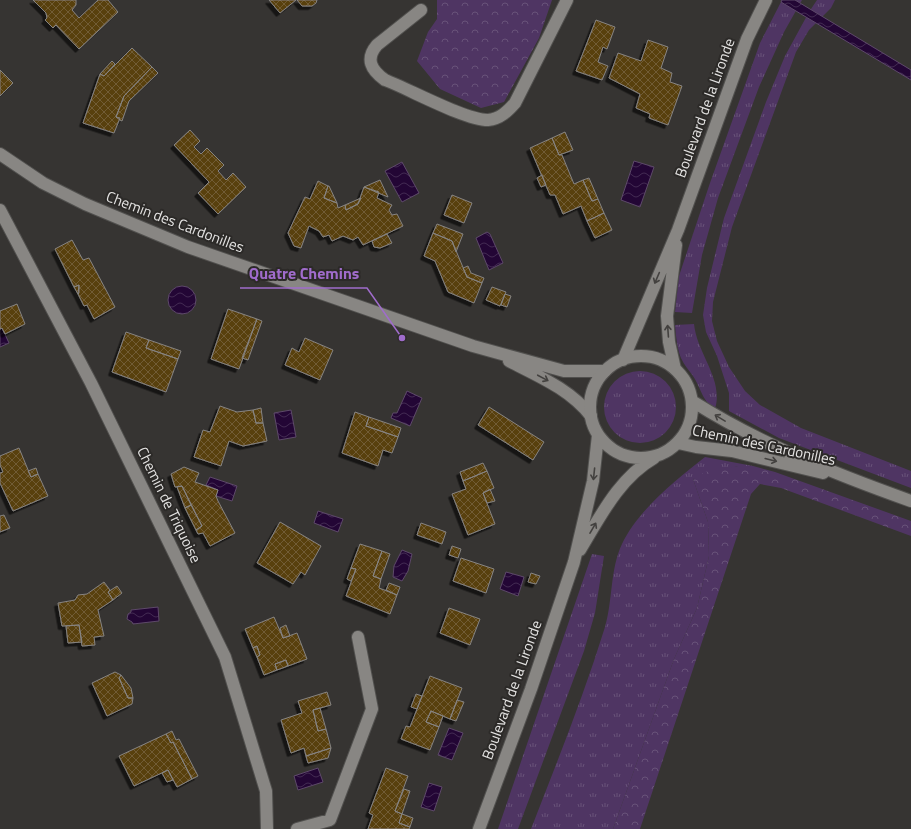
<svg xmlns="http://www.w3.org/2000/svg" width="911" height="829" font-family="'Titillium Web',sans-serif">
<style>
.grass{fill:url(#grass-tufts)}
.forest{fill:url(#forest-crowns)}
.water{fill:url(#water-waves);stroke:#5d4969}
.building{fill:url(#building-cross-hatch);stroke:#868482;filter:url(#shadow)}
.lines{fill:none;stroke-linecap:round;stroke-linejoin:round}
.street-casing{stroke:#51504e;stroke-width:14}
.secondary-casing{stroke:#51504e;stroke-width:14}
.street{stroke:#888683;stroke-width:12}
.secondary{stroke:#888683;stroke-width:12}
.oneway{stroke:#43413f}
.labels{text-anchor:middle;stroke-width:4;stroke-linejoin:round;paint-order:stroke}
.street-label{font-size:15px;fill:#e5e4e3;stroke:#2c2a28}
.leader{fill:none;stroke:#a06ccc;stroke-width:1.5}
.callout-dot{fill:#a06ccc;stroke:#2c2a28;stroke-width:1.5}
.callout-label{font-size:16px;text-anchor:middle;font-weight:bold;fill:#a06ccc;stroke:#2c2a28;stroke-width:4;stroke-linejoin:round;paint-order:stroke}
</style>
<defs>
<pattern id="grass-tufts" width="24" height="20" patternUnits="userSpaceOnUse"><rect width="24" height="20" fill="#4f3563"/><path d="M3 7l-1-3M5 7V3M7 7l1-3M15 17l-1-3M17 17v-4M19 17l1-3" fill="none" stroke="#685279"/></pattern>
<pattern id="forest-crowns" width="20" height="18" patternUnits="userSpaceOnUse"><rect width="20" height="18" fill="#4f3563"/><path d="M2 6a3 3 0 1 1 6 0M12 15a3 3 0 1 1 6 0" fill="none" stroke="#685279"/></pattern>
<pattern id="water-waves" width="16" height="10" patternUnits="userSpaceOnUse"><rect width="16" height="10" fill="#230635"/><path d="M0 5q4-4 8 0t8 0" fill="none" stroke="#432a52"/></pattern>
<pattern id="building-cross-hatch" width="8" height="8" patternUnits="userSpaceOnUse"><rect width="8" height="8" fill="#593f11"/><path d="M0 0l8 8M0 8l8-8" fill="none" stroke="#715b34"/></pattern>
<filter id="shadow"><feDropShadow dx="-3.5" dy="3.5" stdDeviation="0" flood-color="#0009"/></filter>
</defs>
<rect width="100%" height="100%" fill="#363432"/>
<path class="grass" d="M782,0H802L784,32L759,87L718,198L702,255L692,313L675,312L679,276L710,183L760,43Z
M817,0H835L831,8L809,30L796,52L732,227L713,302L712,321L717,341L729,367L745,391L760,405L801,428L911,471V488L779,438L729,411V393L717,356L706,332L703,315L707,288L724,218L766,102L785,56L809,12Z
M694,324C697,354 724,379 715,409C702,401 701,388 693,376C689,370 684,365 681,358C677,348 676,336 675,325Z
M604 407a36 36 0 1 1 72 0a36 36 0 1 1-72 0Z
M705,457L753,466H738L693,479L708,522L709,556L697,608L674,659L613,829H531C557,762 584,695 605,627C613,600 610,569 622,544C638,510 676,480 705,457Z
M592,554L604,556L595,613L584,651L518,829H498Z"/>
<path class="forest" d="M437,0H552L539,38L504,102L481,108L440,89L417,61L428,32L437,19Z
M738,466H753L775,472L911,521V536L781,488L760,484L751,494L640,829H613L674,659L697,608L709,556L708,522L693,479L705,472Z"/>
<path class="water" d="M782,0H795L911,70V80L781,2Z
M634,161L654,167L640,207L621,200Z
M402,162L419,193L402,202L385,171Z
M487,232L490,234L503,263L489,270L476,238Z
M168 300a14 14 0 1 1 28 0a14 14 0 1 1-28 0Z
M2,328L9,343L0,347V329Z
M407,391L422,398L410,426L391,418L393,413H397Z
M291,410L296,437L279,440L274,413Z
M210,477L237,486L232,501L216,496L218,490L206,485Z
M318,511L343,519L338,532L314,523Z
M402,550L412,554L408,571L402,581L393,577L394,566Z
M506,572L524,577L518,596L500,589Z
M158,607L159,621L133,624L132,622L127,619L128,614L131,612V610Z
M449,728L463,733L452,760L438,755Z
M318,768L323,782L298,790L294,776Z
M429,783L442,787L434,811L421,807Z"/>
<path class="building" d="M33,0H76V5L72,10L79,18L98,0H108L118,12L79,49L56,25L53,28L45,20L47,18L46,13Z
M269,0H296L280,13Z
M297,0H317L316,3L312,6H302Z
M596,20L615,27L607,49L603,47L598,62L608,66L602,80L576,71Z
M648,40L668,47L661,68L672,73L670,82L682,86L668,125L649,118L650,114L636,108L640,94L609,78L618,53L641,61Z
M132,48L152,67L124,96L116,117L120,118L114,133L83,123L100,74L104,76Z
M112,61L115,64L104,76L100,74Z
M152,67L158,73L129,101L122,121L120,120L116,117L124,96Z
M0,70L13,83L0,96Z
M190,130L200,141L194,147L201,154L207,148L224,165L218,171L226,180L233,173L246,187L218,214L198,193L209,182L174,145Z
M565,132L573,150L559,155L552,138Z
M552,138L559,155H562L574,184L583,180L592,201L598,199L604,213L587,221L581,206L563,214L555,195H550L530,148Z
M542,175L546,185L541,187L537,178Z
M589,178L598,199L592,201L583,180Z
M380,180L388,197L364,187Z
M318,181L328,186L324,198L337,203L338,208L345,205L346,210L358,204L364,187L379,192L377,198L392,205L389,210L392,215L397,214L403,226L363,245L358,237L353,240L343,236L332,241L329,235L323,237L319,231L309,226L301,248L294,246L288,233L305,197L310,199Z
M328,186H329L337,203L324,198Z
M452,195L472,203L464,223L444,215Z
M361,198L358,204L346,210L345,205Z
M604,213L612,230L595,238L587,221Z
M437,224L463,234L456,252L452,241L433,233Z
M433,233L452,241L467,277L482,283L474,303L448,292L435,261L424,256Z
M387,234L392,243L380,248L374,247L372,241Z
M72,240L83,260L89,258L115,307L94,319L87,305L84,306L78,294L79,285L74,287L55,249Z
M468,266L471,273L484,278L482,283L467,277L463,268Z
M79,285V293L78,294L74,287Z
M492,287L506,292L500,306L486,300Z
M505,294L511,296L507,307L501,305Z
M17,304L25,324L5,334L2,328L0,329V311Z
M228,309L257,319L239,369L211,359Z
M257,319L262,321L248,360L242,358Z
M126,332L149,340L146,348L178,359L166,392L112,372Z
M305,338L333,350L320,380L285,365L292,348L299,352Z
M149,340L181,351L178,359L146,348Z
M220,406L237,412L253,410L256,423H263L267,441L243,446L229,441L221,466L194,457L203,430L210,432Z
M489,407L544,442L533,460L478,425Z
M261,408L263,423H256L253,410Z
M355,412L369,417L366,426L398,437L392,453L383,450L378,466L342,453Z
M369,417L401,428L398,437L366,426Z
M19,448L31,477L38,474L48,496L13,511L0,483V473L3,472L0,465V456Z
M483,463L487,471L463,481L460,472Z
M184,467L199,473L195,482L218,490L216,496L218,501L235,533L210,546L203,533L198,534L196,530L202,526L182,486L175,487L171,474Z
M36,468L38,474L31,477L28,471Z
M487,471L494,488L483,493L495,524L468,535L452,494L466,489L463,481Z
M182,486L191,505L185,508L177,487Z
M490,489L495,501L487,503L483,493Z
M191,505L202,526L196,530L185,508Z
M4,515L10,528L0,532V516Z
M280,522L321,546L305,575L301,572L293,584L257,563Z
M421,523L446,532L442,544L417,535Z
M360,544L382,551L373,576L381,579L379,588L397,595L390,614L346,596L356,569L351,568Z
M452,546L461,549L458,558L449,555Z
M382,551L390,554L381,579L373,576Z
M461,558L494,569L486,593L453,581Z
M351,568L356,569L351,581L347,579Z
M531,573L540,576L536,584L528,582Z
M104,582L110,590L108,592L113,600L98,610L104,636L94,637L95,645L82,646L79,625L62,626L58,603L75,600L78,595L87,594Z
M389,583L400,587L397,595L386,590Z
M117,586L122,593L113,600L108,592Z
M449,608L480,619L470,645L440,633Z
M274,617L283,638L297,633L307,659L288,666L286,660L275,664L277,670L264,675L257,657L260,655L257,646L253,648L245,629Z
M79,625L82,642L68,643L66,626Z
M286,625L290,636L283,638L280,628Z
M257,646L260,655L257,657L253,648Z
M286,660L288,666L277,670L275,664Z
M115,672L121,675L119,678L128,698H133L132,704L107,716L92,683Z
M121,675L131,688L133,698H128L119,678Z
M430,676L462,688L450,719L431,711L426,722L439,727L430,750L401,739L406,726L410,727Z
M327,692L331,705L313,710L318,731L326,729L331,748L306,756L304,748L291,753L281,720L302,713L298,701Z
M416,694L422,696L417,709L411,707Z
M457,700L464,702L456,721L450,719Z
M320,708L326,729L318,731L313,710Z
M431,711L443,716L439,727L426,722Z
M172,731L176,740L179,739L198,776L192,779L173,742L171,743L166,734Z
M166,734L171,743L173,742L192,779L177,787L168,770L134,786L119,756Z
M331,748L328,758L308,763L306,756Z
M386,768L408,776L395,811L402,814L399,823L410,827L409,829H368L373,815L369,813Z
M168,770L173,780L167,782L162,773Z
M404,789L410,791L402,814L395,811Z
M402,814L413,818L410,827L399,823Z"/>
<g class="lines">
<g class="street-casing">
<path id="street" d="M421,10L377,45C365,59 371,70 385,80C409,89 465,120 488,120C500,119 508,111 515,103L567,0
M0,154L43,183L85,204L188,247L473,346L564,371H605
M0,210L91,383L225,657L266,791L267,829
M509,361C538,376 570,389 591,416
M297,829L330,820L372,709L358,637"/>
</g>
<g class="secondary-casing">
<path id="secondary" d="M590 407a51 51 0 1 1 102 0a51 51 0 1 1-102 0Z
M623,360L678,230L747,39L766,0
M675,369L669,342L667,316L676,245
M692,401C760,444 835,474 911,501
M678,443L696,447L732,451L823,473
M580,550C600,517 619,478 654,458
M479,829L531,689L574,562L593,481L598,435"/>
</g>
<use href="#street" class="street"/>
<use href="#secondary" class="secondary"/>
</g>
<defs><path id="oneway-shaft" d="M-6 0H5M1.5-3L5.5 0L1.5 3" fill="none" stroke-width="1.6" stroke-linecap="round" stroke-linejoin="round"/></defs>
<g class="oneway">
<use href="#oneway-shaft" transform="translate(657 278) rotate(113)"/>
<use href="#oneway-shaft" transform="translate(668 331) rotate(-94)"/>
<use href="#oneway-shaft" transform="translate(543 378) rotate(28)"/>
<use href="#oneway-shaft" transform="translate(720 418) rotate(-149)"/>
<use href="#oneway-shaft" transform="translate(771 460) rotate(14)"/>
<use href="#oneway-shaft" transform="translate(594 474) rotate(96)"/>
<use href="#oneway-shaft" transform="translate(593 528) rotate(-60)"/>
</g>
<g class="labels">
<g class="street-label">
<text transform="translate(705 108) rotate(-70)" y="5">Boulevard de la Lironde</text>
<text transform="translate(175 222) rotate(21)" y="5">Chemin des Cardonilles</text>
<text transform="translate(764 445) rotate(12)" y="5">Chemin des Cardonilles</text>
<text transform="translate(169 505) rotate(64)" y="5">Chemin de Triquoise</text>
<text transform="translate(512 690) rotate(-70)" y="5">Boulevard de la Lironde</text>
</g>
</g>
<path class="leader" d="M402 338L367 288H240"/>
<circle class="callout-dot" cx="402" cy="338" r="4"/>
<g class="callout-label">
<text x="304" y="279">Quatre Chemins</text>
</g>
</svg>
